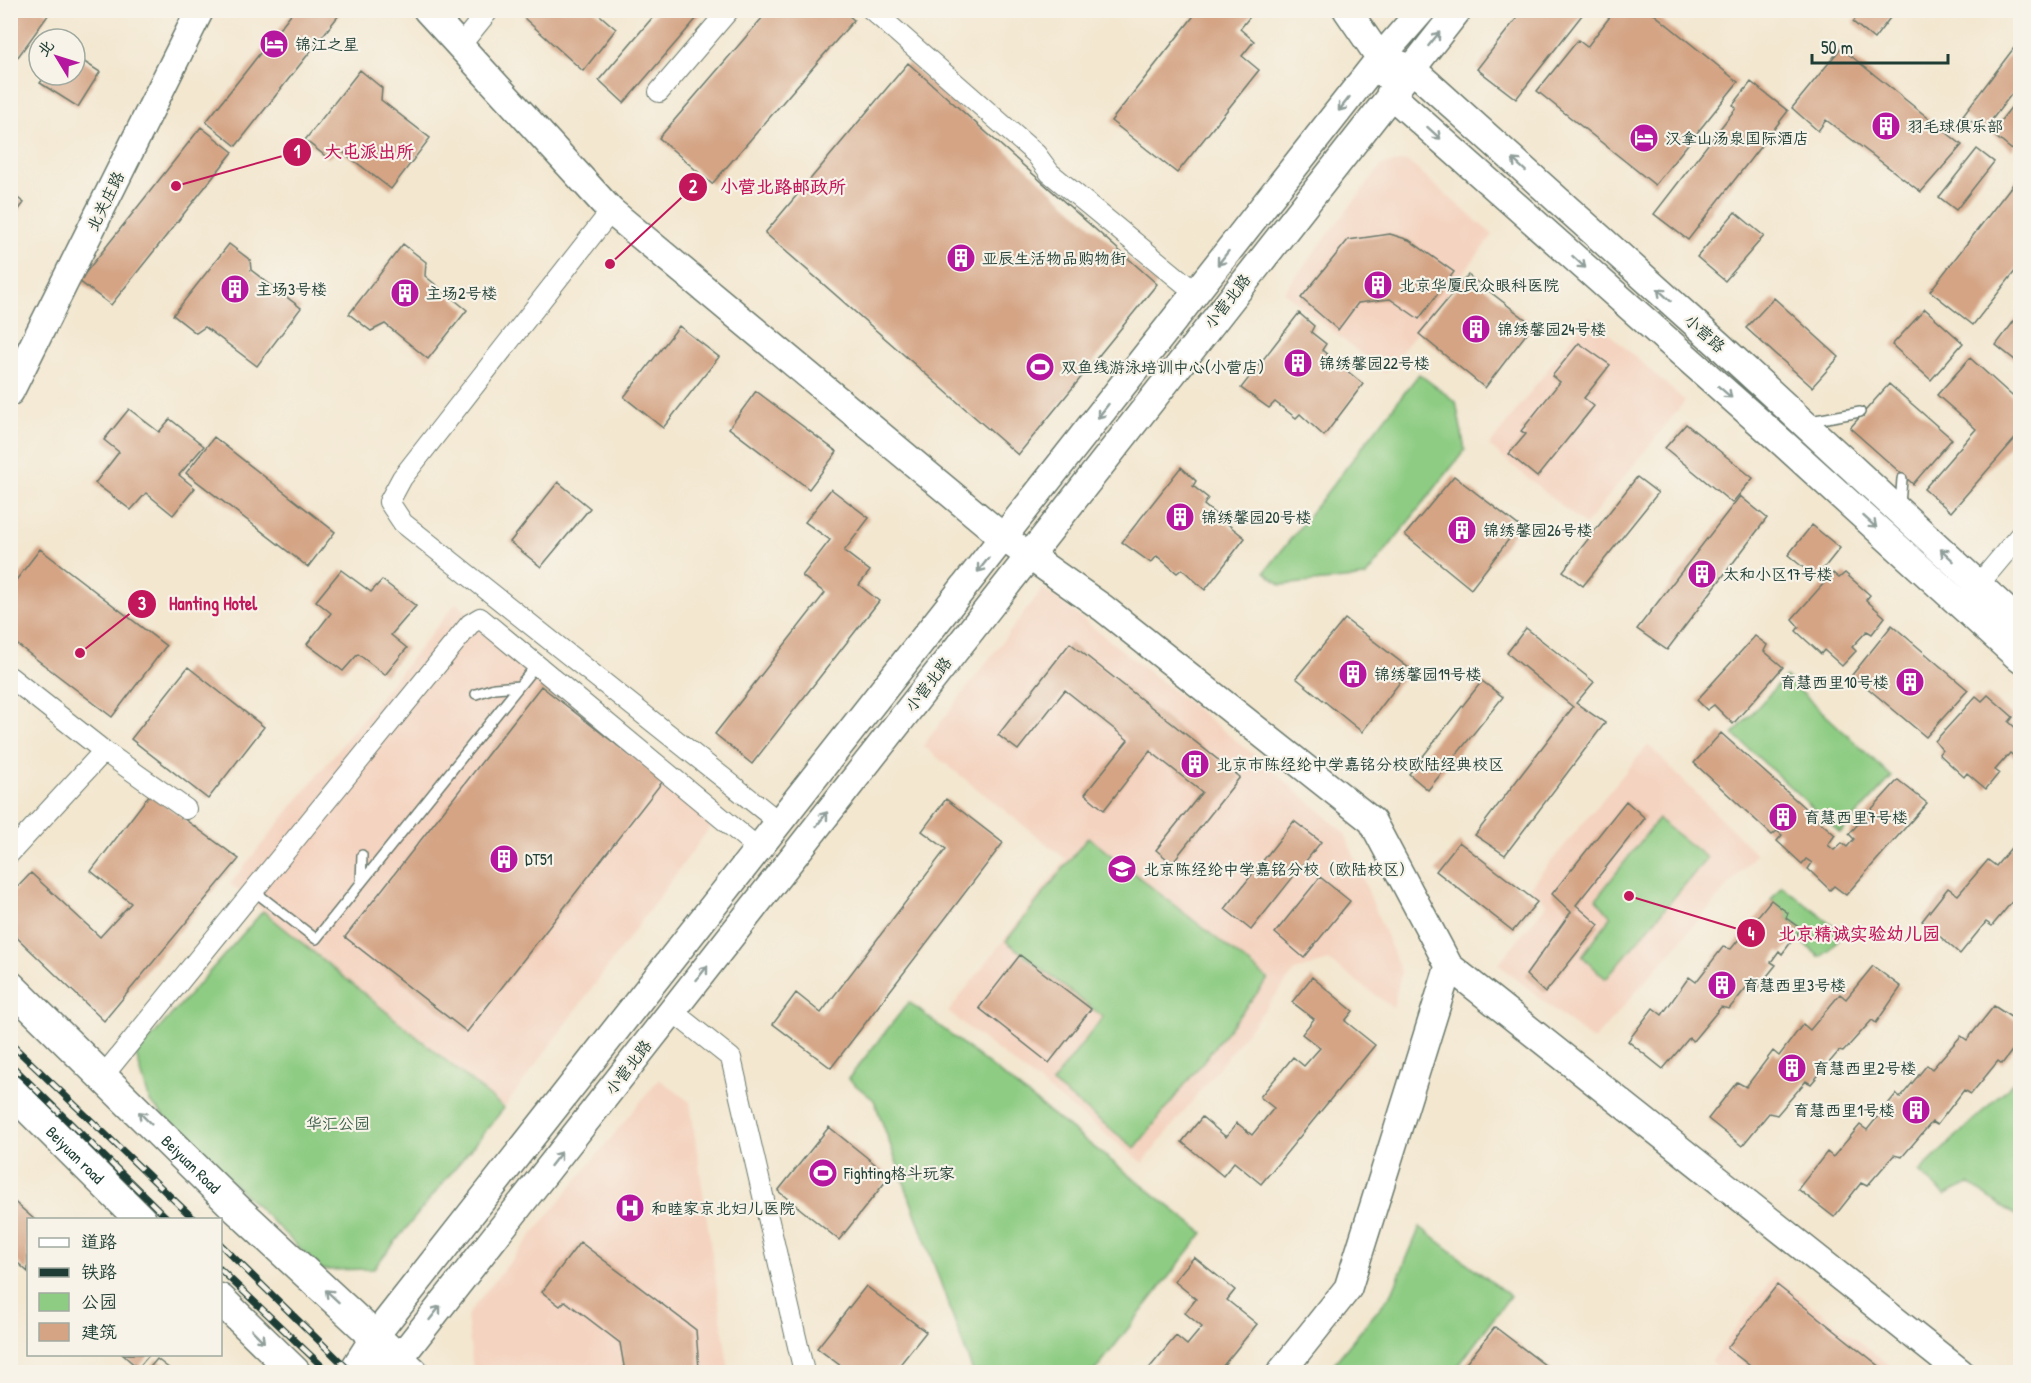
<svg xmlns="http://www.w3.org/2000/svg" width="2031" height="1383" font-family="'Patrick Hand','LXGW WenKai TC',sans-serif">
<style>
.built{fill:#f4d3c0}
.green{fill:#8ecc83;stroke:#56845c;stroke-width:1.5}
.building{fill:#d4a485}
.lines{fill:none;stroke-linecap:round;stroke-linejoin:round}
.lane-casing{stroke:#69786b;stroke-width:12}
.street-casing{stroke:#69786b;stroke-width:22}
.secondary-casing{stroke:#69786b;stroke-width:30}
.primary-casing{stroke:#69786b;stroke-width:33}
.lane{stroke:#fff;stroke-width:9}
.street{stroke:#fff;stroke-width:20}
.secondary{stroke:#fff;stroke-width:27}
.primary{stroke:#fff;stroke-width:30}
.rail-casing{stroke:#1f3d34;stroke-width:7}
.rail{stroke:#f7f3e8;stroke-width:4.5;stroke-dasharray:14;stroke-linecap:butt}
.oneway{stroke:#8f9e9a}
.labels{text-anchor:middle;stroke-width:4.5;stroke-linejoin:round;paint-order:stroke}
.poi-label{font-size:16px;fill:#1f3d34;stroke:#f7f3e8;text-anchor:start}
.street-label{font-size:16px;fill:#1f3d34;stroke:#f7f3e8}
.park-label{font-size:16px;fill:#355a44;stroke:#f7f3e8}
.leader{fill:none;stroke:#c2185b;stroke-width:2}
.callout-dot{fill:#c2185b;stroke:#f7f3e8;stroke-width:2}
.mark-label{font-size:18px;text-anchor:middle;font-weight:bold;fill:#fff}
.callout-label{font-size:18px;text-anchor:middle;font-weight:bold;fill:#c2185b;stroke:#f7f3e8;stroke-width:4.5;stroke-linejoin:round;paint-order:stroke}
</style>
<rect width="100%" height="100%" fill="#f7f3e8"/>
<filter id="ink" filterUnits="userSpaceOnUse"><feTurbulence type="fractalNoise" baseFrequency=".0167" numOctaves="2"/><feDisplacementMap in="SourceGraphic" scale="12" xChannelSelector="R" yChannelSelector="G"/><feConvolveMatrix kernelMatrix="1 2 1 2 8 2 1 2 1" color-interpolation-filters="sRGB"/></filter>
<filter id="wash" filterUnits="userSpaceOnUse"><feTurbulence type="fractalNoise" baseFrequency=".008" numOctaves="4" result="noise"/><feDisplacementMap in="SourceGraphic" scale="24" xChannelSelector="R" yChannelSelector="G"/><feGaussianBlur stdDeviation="1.35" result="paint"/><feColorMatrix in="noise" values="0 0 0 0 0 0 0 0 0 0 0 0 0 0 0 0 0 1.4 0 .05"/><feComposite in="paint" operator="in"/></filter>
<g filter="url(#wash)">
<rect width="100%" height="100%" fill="#f3e7d0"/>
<path class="built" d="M1407,161L1493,235L1385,373L1284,292L1382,165Z
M1589,316L1685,401L1585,525L1489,446Z
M1043,588L1267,765L1344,832L1401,972L1393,1008L1329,961L1295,971L1143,1163L948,1012L1066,859L923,746Z
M456,603L722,811L504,1108L230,884Z
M1648,745L1756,854L1593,1041L1498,964L1547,904L1529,888Z
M659,1079L690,1102L729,1372H473L467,1315Z
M1774,1276L1898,1372H1724L1711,1362Z"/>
<path class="green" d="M1419,374L1456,402L1465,450L1365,577L1281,585L1265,572Z
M1785,677L1892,777L1840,833L1733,734Z
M1658,819L1707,858L1606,979L1582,956L1611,917L1596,899Z
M1088,837L1268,979L1135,1148L1052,1083L1103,1017L1006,941Z
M1782,886L1843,933L1830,950L1820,957L1796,937L1801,929L1786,918L1787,913L1771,900Z
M263,911L504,1108L373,1269L322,1270L150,1102L136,1055Z
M909,1002L1203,1233L1094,1372H973L874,1100L848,1079Z
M2020,1076V1218L1969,1184L1945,1195L1919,1172Z
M1420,1227L1510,1296L1454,1372H1327L1392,1293Z"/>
<g id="blocks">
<path class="building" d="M10,10H44L49,14L10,68Z
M294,10H343L236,146L206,122Z
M530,10H594L616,29L583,71L524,18Z
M659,10H704L624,103L599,80Z
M769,10H842L854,20L712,184L659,138Z
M1185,10H1251L1253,13L1240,29L1254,41L1242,56L1259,70L1177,173L1111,121L1193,17Z
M1523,10H1586L1516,99L1477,69Z
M1615,10H1649L1738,82L1655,185L1537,91L1578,40L1587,47Z
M1862,10H1896L1874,39L1853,22Z
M2020,40V83L1984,130L1963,115Z
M1841,48L1962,145L1921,192L1826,120L1818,131L1792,108Z
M75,56L100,72L78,107L40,83L46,75H75Z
M908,63L1157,284L1018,455L765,233Z
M360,70L382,88L381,100L430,138L391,189L340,150L328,158L305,140Z
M1751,82L1788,111L1688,240L1654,214L1736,108L1733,105Z
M2020,96V139L2012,150L1991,133Z
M201,127L233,152L111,305L79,281Z
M1977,149L1994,162L1956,210L1939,197Z
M2020,175V265L1973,325L1930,291Z
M10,192L24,203L10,221Z
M1735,212L1764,236L1725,281L1697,257Z
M1390,234L1409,240L1454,272L1419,319L1390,299L1358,303L1338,330L1301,298L1348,240Z
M229,244L250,260L251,270L301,308L257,366L205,327L196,333L173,315Z
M403,244L426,262L425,276L467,310L428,359L385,324L371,331L349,314Z
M1468,275L1533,325L1485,388L1419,334Z
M1774,298L1839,357L1812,387L1746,328Z
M1925,309L1963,343L1931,380L1892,345Z
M1299,313L1314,326L1311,332L1326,344L1322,350L1363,384L1324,436L1300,414L1296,418L1275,402L1269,408L1241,388Z
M2020,313V364L1996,345Z
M679,326L719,357L663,428L624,397Z
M1579,343L1610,365L1584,398L1594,406L1537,477L1509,454L1526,434L1521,431L1560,382L1552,376Z
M1970,358L2020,403V433L1951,512L1924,489L1976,429L1937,395Z
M1889,384L1952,439L1913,484L1850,428Z
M756,391L837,452L809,489L729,428Z
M129,409L159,432L170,419L204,446L179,475L195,488L173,515L146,493L131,510L95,483L119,452L104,440Z
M1686,424L1753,478L1732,503L1665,448Z
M214,437L335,532L308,567L186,473Z
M1181,467L1196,481L1193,486L1208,498L1204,505L1245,538L1205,590L1182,569L1177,573L1157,556L1151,563L1122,542Z
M1454,476L1519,526L1471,589L1405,535Z
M1637,477L1658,493L1583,586L1563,571Z
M558,482L590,508L541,567L510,542Z
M831,489L869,518L844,551L870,571L859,585L879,601L752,764L715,734L825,593L802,576L830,540L805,522Z
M1740,496L1767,518L1667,650L1637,629Z
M1812,525L1840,548L1816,578L1788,555Z
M40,549L166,646L112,717L10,639V588Z
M341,570L371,592L382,580L416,606L391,635L407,648L385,675L358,654L343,671L307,644L331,613L316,601Z
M1833,573L1839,578L1845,573L1870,595L1866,600L1885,617L1872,634L1867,631L1852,647L1856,651L1842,666L1824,650L1821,654L1796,631L1799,627L1792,619Z
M1345,619L1410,669L1362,732L1296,678Z
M1892,625L1968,690L1926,737L1852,675Z
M1526,628L1594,682L1576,703L1605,723L1505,855L1475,835L1573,707L1507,653Z
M1755,636L1767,645L1764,651L1783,667L1733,724L1714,705L1707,710L1697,700Z
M1070,643L1240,777L1172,863L1156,850L1202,792L1150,751L1104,810L1085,794L1128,740L1065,690L1018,750L998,735Z
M188,667L264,727L208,799L131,739Z
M1482,681L1503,697L1428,790L1409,774Z
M541,686L663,781L467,1032L345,937Z
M1988,695L2013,717L2009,722L2020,732V750L2015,757L2010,753L1995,770L1999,773L1986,789L1967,773L1964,777L1939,754L1942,750L1935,741L1976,696L1982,701Z
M1721,733L1835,835L1828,845L1834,850L1842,843L1847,847L1854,839L1849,834L1898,780L1927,803L1846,895L1834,886L1830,890L1808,869L1812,863L1806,859L1802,864L1777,841L1782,835L1777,831L1772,835L1694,763Z
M150,794L239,859L104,1021L10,931V895L31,873L100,937L131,903L91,871Z
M946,799L1003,843L831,1068L773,1024L796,993L821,1013L946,849L922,831Z
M1626,801L1645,818L1576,905L1599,925L1545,993L1526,975L1571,912L1552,894Z
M1294,821L1321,842L1251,930L1225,909Z
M2020,837V892L1992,926L1986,922L1960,954L1922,921L1948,888L1958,895L1988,860L1996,866Z
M1459,842L1537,902L1513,931L1436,871Z
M1320,877L1350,901L1304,958L1275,933Z
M1771,900L1788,913L1786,918L1801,929L1782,954L1779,951L1771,962L1776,965L1755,991L1746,988L1729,1009L1721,1007L1693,1041L1689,1038L1663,1069L1628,1041L1653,1008L1662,1015L1689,977L1696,982L1723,947L1731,949Z
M1020,955L1091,1009L1049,1063L979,1008Z
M1873,966L1901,987L1876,1023L1872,1020L1843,1052L1839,1051L1811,1084L1806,1081L1777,1115L1769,1113L1742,1146L1708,1119L1737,1082L1746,1087L1773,1051L1779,1056L1803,1024L1810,1030L1840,994L1846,999Z
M1312,977L1353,1011L1345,1021L1375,1045L1261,1184L1234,1162L1223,1176L1182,1142L1202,1117L1226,1137L1237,1123L1252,1135L1274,1108L1260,1097L1293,1057L1304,1066L1320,1048L1302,1034L1314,1019L1292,1002Z
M1994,1006L2020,1023V1040L2002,1064L1998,1061L1971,1094L1964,1090L1937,1125L1932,1122L1902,1157L1894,1155L1867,1186L1861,1183L1834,1217L1798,1189L1827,1152L1833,1157L1860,1125L1867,1130L1896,1094L1900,1098L1927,1065L1932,1069L1961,1036L1967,1040Z
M829,1127L890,1176L839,1240L778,1191Z
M10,1198L35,1220H28V1272L10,1256Z
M580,1242L696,1330L699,1369L696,1372H625L620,1343L565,1301L560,1306L542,1292Z
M1194,1257L1235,1290L1227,1300L1257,1324L1218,1372H1146L1176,1336L1187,1345L1202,1327L1185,1313L1196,1299L1174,1281Z
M1777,1285L1887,1372H1758L1727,1348Z
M866,1286L926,1332L894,1372H849L817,1348Z
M1495,1327L1554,1372H1459Z
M122,1354H150L138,1368Z
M157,1359L166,1366L174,1372H146Z"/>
</g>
</g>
<g filter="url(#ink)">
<use href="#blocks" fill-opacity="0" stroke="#69786b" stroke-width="1.5"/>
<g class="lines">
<g class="lane-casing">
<path id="lane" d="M1810,421L1860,412
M1900,505L1902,479
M476,694L494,688L519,686
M361,883L362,855
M254,891L316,939L537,664"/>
</g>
<g class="street-casing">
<path id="street" d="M872,10L1036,154L1050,173L1196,293
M459,47L489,10
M659,92L729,10
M611,211L402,478L389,502L403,523L780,823
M1979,584L2020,535
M10,677L104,751L10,853
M104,751L186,809
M672,1011L731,1058L804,1372
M103,1076L470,624L480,618L759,849"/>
</g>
<g class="secondary-casing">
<path id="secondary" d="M427,10L611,211L1004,538L1103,608L1372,821L1449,966L1348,1288L1281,1372
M1347,10L1380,58L1384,74
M1395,63L1411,68L1718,344L2020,623
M1390,94L1784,444L2020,659
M10,392L200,10
M1449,966L1960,1372
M352,1372L375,1336L1380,58L1422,10
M380,1372L399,1359L1458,10"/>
</g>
<g class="primary-casing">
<g id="primary">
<path id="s1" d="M10,986L238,1210L413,1372"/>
<path id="s2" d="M10,1090L141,1220"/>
<path d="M220,1299L295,1372"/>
</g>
</g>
<use href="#lane" class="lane"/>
<use href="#street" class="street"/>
<use href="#secondary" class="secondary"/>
<use href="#primary" class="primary"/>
<g class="rail-casing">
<path id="rail" d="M10,1043L195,1220
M10,1064L169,1220
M220,1244L351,1372
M220,1269L328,1372"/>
</g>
<use href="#rail" class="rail"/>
</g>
<defs><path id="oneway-shaft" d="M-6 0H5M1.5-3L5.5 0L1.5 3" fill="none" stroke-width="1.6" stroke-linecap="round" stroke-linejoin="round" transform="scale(1.5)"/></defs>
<g class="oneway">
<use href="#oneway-shaft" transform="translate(1434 39) rotate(-51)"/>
<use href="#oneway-shaft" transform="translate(1344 104) rotate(128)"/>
<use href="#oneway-shaft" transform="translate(1434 133) rotate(42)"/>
<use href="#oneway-shaft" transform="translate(1519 165) rotate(-138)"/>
<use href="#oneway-shaft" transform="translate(1223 258) rotate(128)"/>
<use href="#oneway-shaft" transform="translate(1579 262) rotate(42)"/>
<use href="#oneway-shaft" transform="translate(1664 295) rotate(-138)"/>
<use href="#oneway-shaft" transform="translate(1725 392) rotate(41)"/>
<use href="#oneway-shaft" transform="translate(1103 411) rotate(128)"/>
<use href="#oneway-shaft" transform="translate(1870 522) rotate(42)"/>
<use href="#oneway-shaft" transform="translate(1947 555) rotate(-137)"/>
<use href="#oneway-shaft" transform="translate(983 565) rotate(128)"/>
<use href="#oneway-shaft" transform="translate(822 819) rotate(-52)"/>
<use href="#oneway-shaft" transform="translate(702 973) rotate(-52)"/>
<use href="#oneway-shaft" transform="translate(145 1118) rotate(-135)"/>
<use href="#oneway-shaft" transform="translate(556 1159) rotate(-52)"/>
<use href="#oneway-shaft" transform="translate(332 1296) rotate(-137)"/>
<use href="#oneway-shaft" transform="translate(435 1313) rotate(-52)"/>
<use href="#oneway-shaft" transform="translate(258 1336) rotate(45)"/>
</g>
</g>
<defs>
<g id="hotel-disc" transform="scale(1.5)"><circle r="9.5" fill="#b5179e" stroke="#f7f3e8"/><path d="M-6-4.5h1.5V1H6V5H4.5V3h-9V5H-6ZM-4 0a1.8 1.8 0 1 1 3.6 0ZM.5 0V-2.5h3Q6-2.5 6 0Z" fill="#fff"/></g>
<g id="building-disc" transform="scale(1.5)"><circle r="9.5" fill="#b5179e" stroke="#f7f3e8"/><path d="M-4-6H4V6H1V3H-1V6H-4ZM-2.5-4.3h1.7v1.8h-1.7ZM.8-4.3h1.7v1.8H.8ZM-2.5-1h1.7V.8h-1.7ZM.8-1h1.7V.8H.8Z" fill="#fff"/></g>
<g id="stadium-disc" transform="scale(1.5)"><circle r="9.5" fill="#b5179e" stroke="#f7f3e8"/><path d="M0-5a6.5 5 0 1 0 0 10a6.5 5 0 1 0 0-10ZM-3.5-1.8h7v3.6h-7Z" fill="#fff"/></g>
<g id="school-disc" transform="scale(1.5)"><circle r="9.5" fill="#b5179e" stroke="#f7f3e8"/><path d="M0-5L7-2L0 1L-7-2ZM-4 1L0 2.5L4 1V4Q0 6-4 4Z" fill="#fff"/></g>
<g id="hospital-disc" transform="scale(1.5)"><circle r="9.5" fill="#b5179e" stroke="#f7f3e8"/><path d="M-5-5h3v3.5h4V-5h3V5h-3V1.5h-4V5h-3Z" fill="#fff"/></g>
</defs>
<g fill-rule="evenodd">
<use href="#hotel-disc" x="274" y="44"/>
<use href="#building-disc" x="1886" y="126"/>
<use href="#hotel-disc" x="1644" y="138"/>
<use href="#building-disc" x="961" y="258"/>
<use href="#building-disc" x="1378" y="285"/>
<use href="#building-disc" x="235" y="289"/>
<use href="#building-disc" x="405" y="293"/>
<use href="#building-disc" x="1476" y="329"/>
<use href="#building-disc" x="1298" y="363"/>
<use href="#stadium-disc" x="1040" y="367"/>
<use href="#building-disc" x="1180" y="517"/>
<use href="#building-disc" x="1462" y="530"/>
<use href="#building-disc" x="1702" y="574"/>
<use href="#building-disc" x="1353" y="674"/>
<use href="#building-disc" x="1910" y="682"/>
<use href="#building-disc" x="1195" y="764"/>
<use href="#building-disc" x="1783" y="817"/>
<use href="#building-disc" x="504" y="859"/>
<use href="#school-disc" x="1122" y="869"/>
<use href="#building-disc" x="1722" y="985"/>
<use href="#building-disc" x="1792" y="1068"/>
<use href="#building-disc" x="1916" y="1110"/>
<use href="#stadium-disc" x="823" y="1173"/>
<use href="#hospital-disc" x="630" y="1208"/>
</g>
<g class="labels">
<g class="poi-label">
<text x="295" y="50">锦江之星</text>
<text x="1907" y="132">羽毛球俱乐部</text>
<text x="1665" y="144">汉拿山汤泉国际酒店</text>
<text x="982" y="264">亚辰生活物品购物街</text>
<text x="1399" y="291">北京华厦民众眼科医院</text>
<text x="256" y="295">主场3号楼</text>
<text x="426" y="299">主场2号楼</text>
<text x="1497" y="335">锦绣馨园24号楼</text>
<text x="1319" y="369">锦绣馨园22号楼</text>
<text x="1061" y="373">双鱼线游泳培训中心(小营店)</text>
<text x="1201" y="523">锦绣馨园20号楼</text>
<text x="1483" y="536">锦绣馨园26号楼</text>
<text x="1723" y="580">太和小区17号楼</text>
<text x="1374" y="680">锦绣馨园19号楼</text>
<text x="1889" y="688" text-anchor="end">育慧西里10号楼</text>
<text x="1216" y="770">北京市陈经纶中学嘉铭分校欧陆经典校区</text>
<text x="1804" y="823">育慧西里7号楼</text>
<text x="525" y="865">DT51</text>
<text x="1143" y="875">北京陈经纶中学嘉铭分校（欧陆校区）</text>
<text x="1743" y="991">育慧西里3号楼</text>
<text x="1813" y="1074">育慧西里2号楼</text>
<text x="1895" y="1116" text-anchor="end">育慧西里1号楼</text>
<text x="844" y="1179">Fighting格斗玩家</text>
<text x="651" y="1214">和睦家京北妇儿医院</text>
</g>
<g class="street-label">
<text transform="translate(105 201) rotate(-64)" y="6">北关庄路</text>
<text transform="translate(1227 301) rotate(-52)" y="6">小营北路</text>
<text transform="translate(1705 333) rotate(42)" y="6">小营路</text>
<text transform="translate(928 684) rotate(-52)" y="6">小营北路</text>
<text transform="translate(628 1067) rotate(-52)" y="6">小营北路</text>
<text dy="6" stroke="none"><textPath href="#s2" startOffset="92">Beiyuan road</textPath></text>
<text dy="6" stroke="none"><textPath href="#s1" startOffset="254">Beiyuan Road</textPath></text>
</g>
<g class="park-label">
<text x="338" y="1129">华汇公园</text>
</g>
</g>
<path class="leader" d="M176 186L297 152M610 264L693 187M80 653L142 604M1629 896L1751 933"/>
<g class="callout-dot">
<circle cx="176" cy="186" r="6"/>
<circle cx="610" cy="264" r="6"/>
<circle cx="80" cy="653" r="6"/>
<circle cx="1629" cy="896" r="6"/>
<circle cx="297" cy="152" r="15"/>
<circle cx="693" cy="187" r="15"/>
<circle cx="142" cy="604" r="15"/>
<circle cx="1751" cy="933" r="15"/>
</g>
<g class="mark-label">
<text x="297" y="158">1</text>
<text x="693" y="193">2</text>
<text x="142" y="610">3</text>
<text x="1751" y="940">4</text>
</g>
<g class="callout-label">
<text x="369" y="158">大屯派出所</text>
<text x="783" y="193">小营北路邮政所</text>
<text x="213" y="610">Hanting Hotel</text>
<text x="1859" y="940">北京精诚实验幼儿园</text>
</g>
<rect width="2031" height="1383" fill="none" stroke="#f7f3e8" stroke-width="36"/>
<rect x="27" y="1218" width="195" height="138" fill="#f7f3e8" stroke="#a1aaa0" stroke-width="1.5"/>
<rect x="39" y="1238" width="30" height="9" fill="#ffffff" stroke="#a1aaa0" stroke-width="1.5"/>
<text x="81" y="1248" font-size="18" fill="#1f3d34">道路</text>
<rect x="39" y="1268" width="30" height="9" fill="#1f3d34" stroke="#a1aaa0" stroke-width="1.5"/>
<text x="81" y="1278" font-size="18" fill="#1f3d34">铁路</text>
<rect x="39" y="1293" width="30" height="18" fill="#8ecc83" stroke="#a1aaa0" stroke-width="1.5"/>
<text x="81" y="1308" font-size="18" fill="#1f3d34">公园</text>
<rect x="39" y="1323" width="30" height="18" fill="#d4a485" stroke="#a1aaa0" stroke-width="1.5"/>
<text x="81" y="1338" font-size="18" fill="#1f3d34">建筑</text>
<g transform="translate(57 57) rotate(308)"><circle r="28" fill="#f7f3e8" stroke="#a1aaa0" stroke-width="1.5"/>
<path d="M0-4.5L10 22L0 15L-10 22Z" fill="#b5179e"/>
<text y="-9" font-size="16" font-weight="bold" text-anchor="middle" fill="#1f3d34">北</text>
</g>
<path d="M1812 54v9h136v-9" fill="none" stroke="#1f3d34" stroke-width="3"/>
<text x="1821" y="54" font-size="18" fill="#1f3d34" stroke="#f7f3e8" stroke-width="4.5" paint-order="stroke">50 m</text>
</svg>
